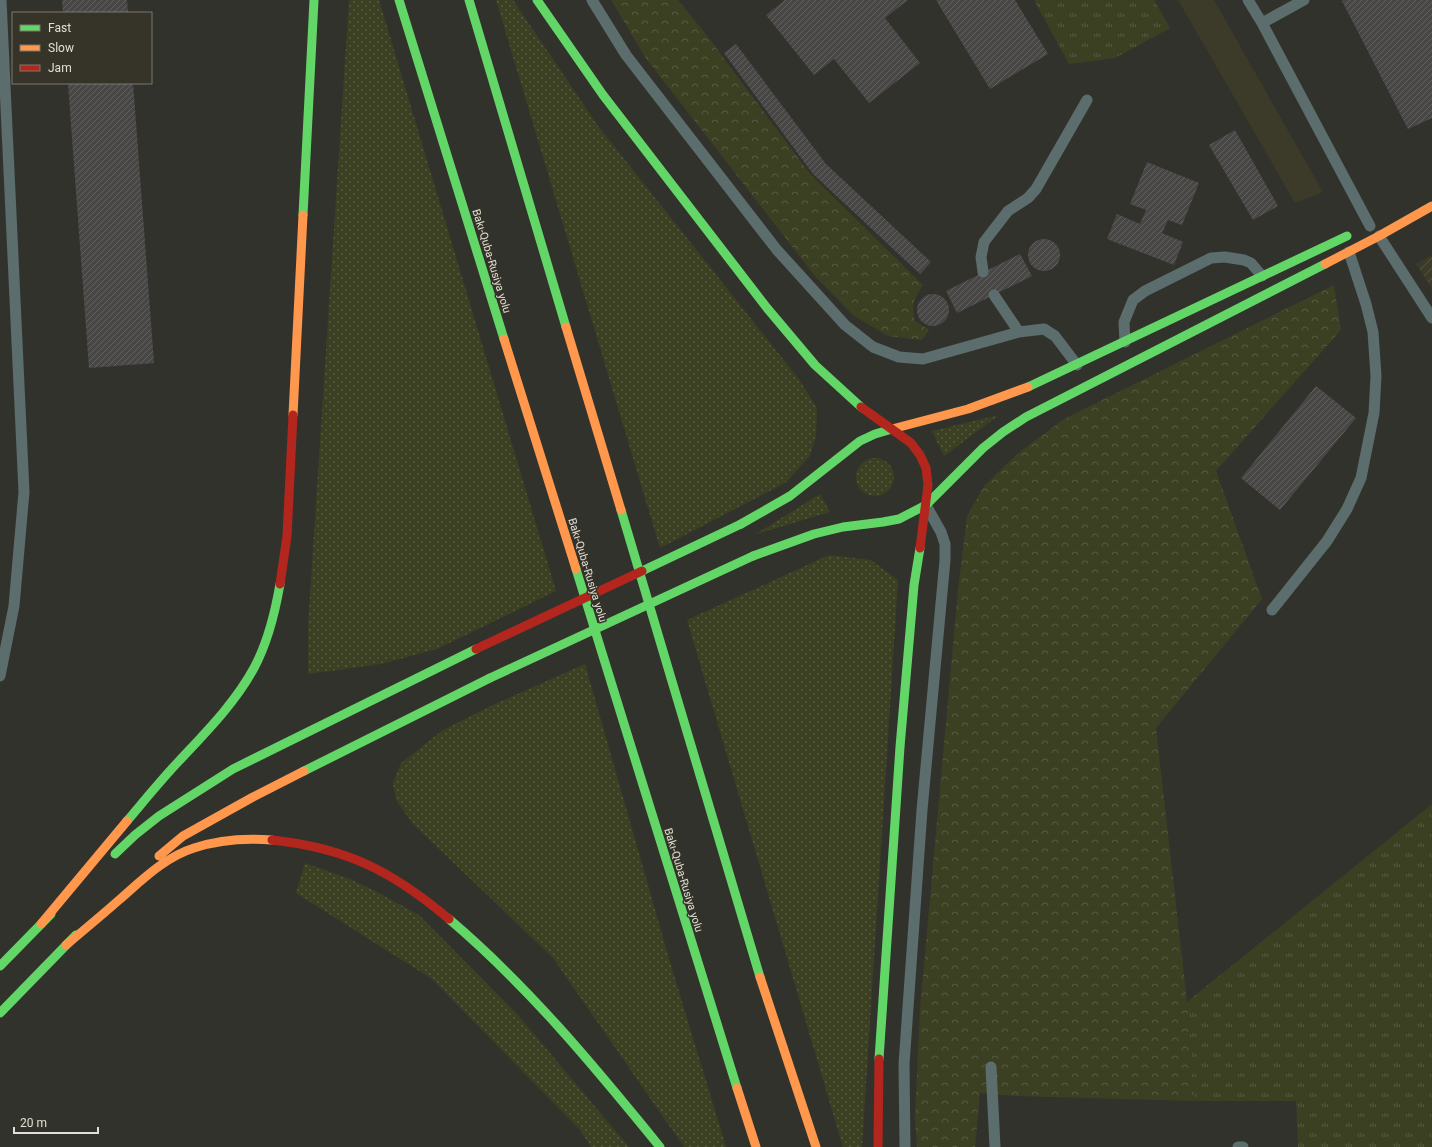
<svg xmlns="http://www.w3.org/2000/svg" width="1432" height="1147" font-family="Roboto,sans-serif">
<style>
.built{fill:#3c3a29}
.industrial{fill:url(#industrial-furrows)}
.grass{fill:url(#grass-dots)}
.forest{fill:url(#forest-crowns)}
.park{fill:url(#park-tufts)}
.building{fill:url(#building-hatch)}
.lines{fill:none;stroke-linecap:round;stroke-linejoin:round}
.lane{stroke:#5b6d6c;stroke-width:11}
.fast{stroke:#63d668;stroke-width:9}
.slow{stroke:#ff974d;stroke-width:9}
.jam{stroke:#b3261e;stroke-width:9}
.fast-bridge{stroke:#63d668;stroke-width:9}
.jam-bridge{stroke:#b3261e;stroke-width:9}
.labels{text-anchor:middle;stroke-width:3;stroke-linejoin:round;paint-order:stroke}
.street-label{font-size:11px;fill:#e0dfd7;stroke:#363428}
</style>
<defs>
<pattern id="industrial-furrows" width="10" height="10" patternUnits="userSpaceOnUse"><rect width="10" height="10" fill="#3c3a29"/><path d="M-1 1l2-2M0 10L10 0M9 11l2-2" fill="none" stroke="#585647"/></pattern>
<pattern id="grass-dots" width="8" height="8" patternUnits="userSpaceOnUse"><rect width="8" height="8" fill="#3c4022"/><path d="M2 2h.1M6 6h.1" fill="none" stroke="#585b41" stroke-width="1.8" stroke-linecap="round"/></pattern>
<pattern id="forest-crowns" width="20" height="18" patternUnits="userSpaceOnUse"><rect width="20" height="18" fill="#3c4022"/><path d="M2 6a3 3 0 1 1 6 0M12 15a3 3 0 1 1 6 0" fill="none" stroke="#585b41"/></pattern>
<pattern id="park-tufts" width="24" height="20" patternUnits="userSpaceOnUse"><rect width="24" height="20" fill="#3c4022"/><path d="M3 7l-1-3M5 7V3M7 7l1-3M15 17l-1-3M17 17v-4M19 17l1-3" fill="none" stroke="#585b41"/></pattern>
<pattern id="building-hatch" width="6" height="6" patternUnits="userSpaceOnUse"><rect width="6" height="6" fill="#494746"/><path d="M-1 1l2-2M0 6l6-6M5 7l2-2" fill="none" stroke="#636160"/></pattern>
</defs>
<rect width="100%" height="100%" fill="#32322c"/>
<path class="built" d="M1178,0H1214L1323,192L1295,203Z"/>
<path class="industrial" d="M1432,255V289L1416,264Z"/>
<path class="grass" d="M349,0H379L556,591L437,649L381,664L308,674V626Z
M496,0H513L598,126L798,378L817,408L816,436L810,456L785,483L660,548Z
M999,415L944,456L932,431Z
M856 477a19 19 0 1 1 38 0a19 19 0 1 1-38 0Z
M820,494L830,512L756,534Z
M829,555L871,560L898,580L862,1147H843L687,620Z
M585,664L670,962L726,1147H684L553,958L413,824L396,800L393,783L401,763L443,730L493,705Z
M305,863L350,879L377,892L419,915L517,1014L629,1147H591L580,1130L432,979L296,893Z"/>
<path class="forest" d="M611,0H678L708,37L810,174L923,285C914,299 911,304 915,321L929,330L922,340L888,336L854,316L815,276L645,57Z
M1334,285L1341,330L1216,471L1262,599L1156,728L1187,1002L1195,1101L1014,1096L980,1093L975,1147H917L915,1118L920,1009L958,590L967,516L984,486L1016,455L1064,419Z"/>
<path class="park" d="M1034,0H1154L1170,28L1115,58L1069,64Z
M1432,804V1147H1298L1296,1101H1195L1187,1002Z"/>
<path class="building" d="M62,0H127L128,13H63Z
M785,0H908L885,18L920,63L869,103L834,59L814,75L766,15Z
M936,0H1015L1048,54L990,89Z
M1345,0H1432V118L1408,129L1342,1Z
M736,44L826,164L931,262L920,274L813,174L724,53Z
M68,83H133L154,363L89,368Z
M1235,130L1278,206L1253,220L1209,145Z
M1147,162L1199,183L1182,225L1168,220L1162,233L1183,242L1174,265L1107,239L1117,214L1140,224L1146,210L1130,204Z
M1028 255a16 16 0 1 1 32 0a16 16 0 1 1-32 0Z
M1020,254L1032,276L957,313L946,291Z
M917 310a16 16 0 1 1 32 0a16 16 0 1 1-32 0Z
M1316,386L1356,418L1280,510L1241,478Z"/>
<g class="lines">
<path class="lane" d="M592,0L626,55L777,250L845,325L873,347L899,357L923,359L1019,332L1044,329L1055,336L1077,365
M1248,0L1262,23L1370,226
M1262,23L1304,0
M1379,236L1432,318
M983,272L981,257L984,242L1008,211L1028,198L1036,189L1087,100
M994,295L1019,332
M1125,342L1124,322L1133,300L1145,291L1211,258L1225,257L1244,260L1251,263L1262,276
M1272,610L1327,541L1347,509L1361,478L1374,413L1376,376L1373,332L1366,304L1349,252
M0,676L14,606L24,492L1,0
M991,1067L995,1147
M905,1147L904,1064L922,810L945,560V544L941,532L927,507
M1238,1147H1243"/>
<path class="fast" d="M399,0L504,339
M469,0L566,327
M537,0L603,95L767,308L815,365L861,407
M303,215L314,0
M1028,387L1347,236
M926,505L983,448L1003,432L1026,417L1325,264
M621,510L760,977
M741,524L790,496L860,441L875,434L892,429
M753,556L814,534L843,527L883,522L899,519L926,505
M576,569L737,1088
M304,771L490,678
M127,821C144,801 161,780 179,761C206,732 235,703 254,668C268,642 275,613 280,584
M115,854L135,835L159,816L233,769L476,649
M449,919C528,986 595,1067 660,1147
M0,966L51,914
M0,1013L76,935
M879,1059L900,747L914,585L920,548"/>
<path class="slow" d="M1325,264L1379,236L1432,206
M566,327L621,510
M504,339L576,569
M293,415L303,215
M892,429L968,409L1028,387
M159,856L183,836L253,797L304,771
M41,924L127,821
M66,945C84,930 102,915 119,900C142,880 165,857 194,848C218,840 247,838 272,840
M760,977L816,1147
M737,1088L756,1147"/>
<path class="jam" d="M861,407L911,443L920,455L926,468L928,485L920,548
M280,584L287,536L293,415
M272,840C347,848 392,871 449,919
M878,1147L879,1059"/>
<path class="fast-bridge" d="M642,571L741,524
M490,678L753,556"/>
<path class="jam-bridge" d="M476,649L642,571"/>
</g>
<g class="labels">
<g class="street-label">
<text transform="translate(492 261) rotate(73)" y="4">Bakı-Quba-Rusiya yolu</text>
<text transform="translate(588 570) rotate(73)" y="4">Bakı-Quba-Rusiya yolu</text>
<text transform="translate(684 880) rotate(73)" y="4">Bakı-Quba-Rusiya yolu</text>
</g>
</g>
<rect x="12" y="12" width="140" height="72" fill="#363428" stroke="#7a786e"/>
<rect x="20" y="25" width="20" height="6" fill="#63d668" stroke="#7a786e"/>
<text x="48" y="32" font-size="12" fill="#e0dfd7">Fast</text>
<rect x="20" y="45" width="20" height="6" fill="#ff974d" stroke="#7a786e"/>
<text x="48" y="52" font-size="12" fill="#e0dfd7">Slow</text>
<rect x="20" y="65" width="20" height="6" fill="#b3261e" stroke="#7a786e"/>
<text x="48" y="72" font-size="12" fill="#e0dfd7">Jam</text>
<path d="M14 1127v6h84v-6" fill="none" stroke="#e0dfd7" stroke-width="2"/>
<text x="20" y="1127" font-size="12" fill="#e0dfd7" stroke="#363428" stroke-width="3" paint-order="stroke">20 m</text>
</svg>
